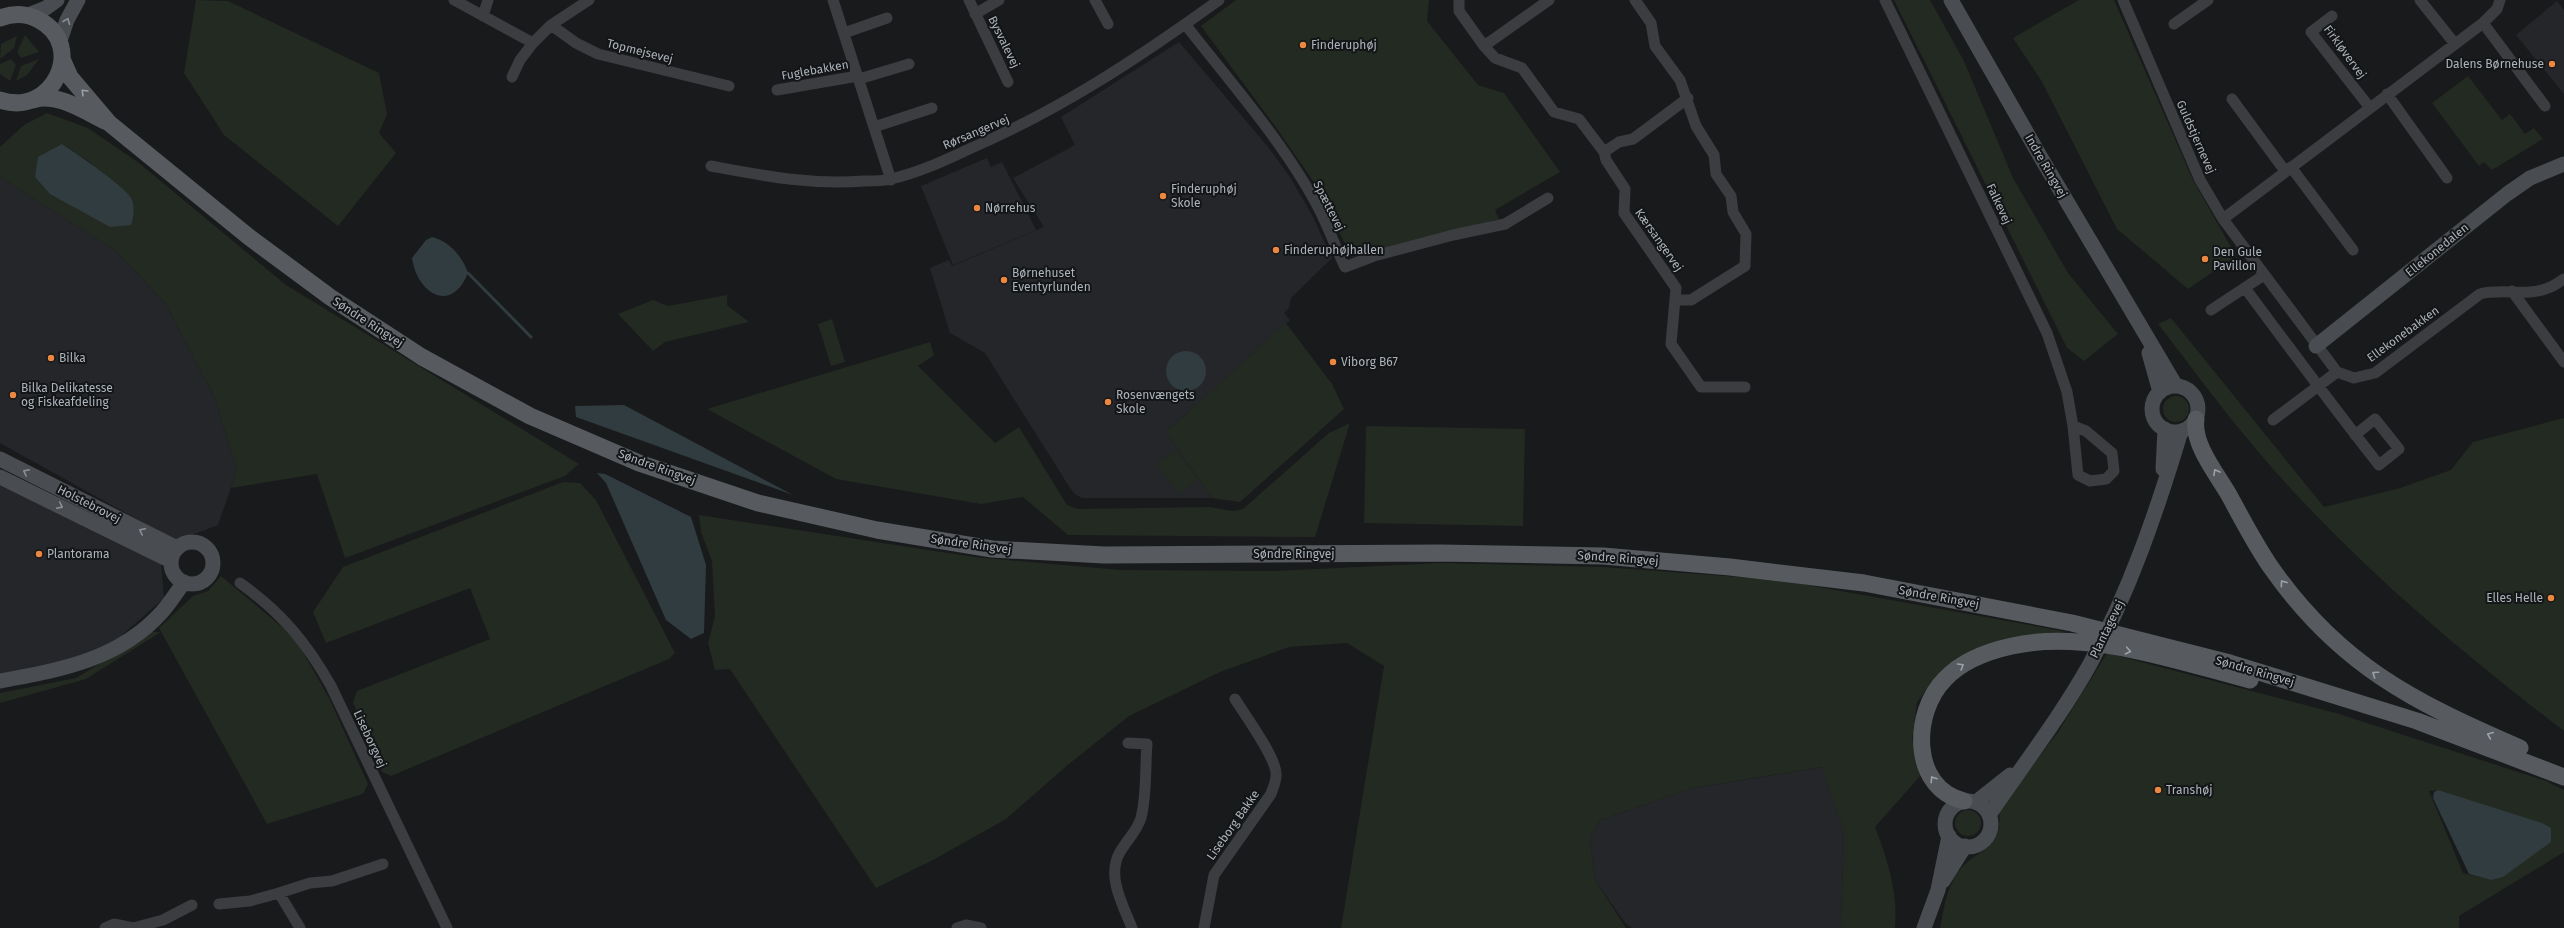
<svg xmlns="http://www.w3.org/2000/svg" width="2564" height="928" font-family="'Fira Sans',sans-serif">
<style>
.built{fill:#252629}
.green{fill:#222a21;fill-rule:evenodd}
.water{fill:#303c3f}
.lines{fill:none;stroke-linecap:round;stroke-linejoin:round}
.stream{stroke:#303c3f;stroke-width:3}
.street{stroke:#3b3d40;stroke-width:11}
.secondary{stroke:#494c50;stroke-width:15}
.primary{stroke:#575b5f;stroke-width:17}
.oneway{stroke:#899096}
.oneway2{stroke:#9ba2a9}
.poi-dot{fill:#ec8741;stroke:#141517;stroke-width:1.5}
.labels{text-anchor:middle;stroke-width:4;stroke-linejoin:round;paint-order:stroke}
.street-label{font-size:12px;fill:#acb4bb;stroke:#141517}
.poi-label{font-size:12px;fill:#acb4bb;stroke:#141517;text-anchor:start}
</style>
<rect width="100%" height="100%" fill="#191a1c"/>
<path class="built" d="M2557,1L2564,10V94L2516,35Z
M1179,42L1269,148L1290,177L1312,215L1332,258L1291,298L1289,308L1284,313L1290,320L1166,432L1212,498H1082L1076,495L1070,488L985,353L950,333L930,268L949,260L952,266L1044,227L1013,178L1075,145L1061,117Z
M987,158L991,167L1002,162L1036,230L953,265L921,186Z
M0,177L116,251L165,303L214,396L237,470L218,525L176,541L0,443Z
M0,485L161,563L164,598L120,637L91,656L0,675Z
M1823,767L1844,832L1841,924L1844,928H1632L1625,923L1595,880L1590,838L1600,820L1693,788Z"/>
<path class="green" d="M196,0L228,1L379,73L387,114L379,133L396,153L338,226L224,135L184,73Z
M1236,0H1429L1427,21L1478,85L1504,93L1560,172L1495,210L1499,219L1352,257L1313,181L1275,126L1201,26Z
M1894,0H1930L1964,61L2013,178L2068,273L2118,334L2084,361L2067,348Z
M2079,0H2114L2193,180L2236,256L2188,289L2117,229L2041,80L2013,38Z
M25,35L39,52L21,58L17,52Z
M17,36L14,48L0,59L1,44Z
M11,59L16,65L10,81L0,74V64Z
M39,59L27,75L16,81L21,66Z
M2468,76L2502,120L2510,114L2525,134L2534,128L2543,139L2492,170L2484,162L2479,166L2432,103Z
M47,113L88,128L139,163L286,285L579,464L565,476L345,558L317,474L231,488L237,470L214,396L165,303L116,251L0,177V147L24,125ZM63,144L88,161L130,197Z
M727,295V305L749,322L665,342L653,351L618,314L653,300L668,306Z
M2171,318L2324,507L2400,488L2451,470L2473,442L2564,418V731C2450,644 2337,548 2245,436C2215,400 2187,361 2158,324Z
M832,319L845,362L831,366L818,324Z
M1286,323L1332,384L1344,409L1240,502L1212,498L1166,432Z
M930,342L934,355L918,366L995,443L1019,427L1067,505L1078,509L1210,507L1232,511L1243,509L1329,433L1350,423L1315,537L1068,535L1023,497L981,504L836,479L707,409Z
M2163 409a13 13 0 1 1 26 0a13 13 0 1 1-26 0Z
M1366,426L1525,429L1523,526L1364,523Z
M1175,450L1198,479L1179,494L1157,465Z
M563,482L580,483L596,500L675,653L669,659L391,776L382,772L353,702L357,691L490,639L470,588L326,643L313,612L343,567Z
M699,515L974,557L1121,570L1274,571L1441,563L1603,567L1780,580L2068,632L2014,639L1942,672L1917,702L1912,740L1922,774L1875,827C1888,861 1898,892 1895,928H1844L1841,924L1844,832L1822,767L1693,788L1600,820L1590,838L1595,880L1626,928H1341L1384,666L1347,643L1289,647L1220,672L1129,716L1069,764L1006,819L933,860L876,888L730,669L715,670L708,643L715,616L712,561L701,532Z
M221,576L295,638L329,698L368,784L363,794L267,824L159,628L193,596L208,591Z
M152,632H161L86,679L0,703V693L76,678Z
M2107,653L2336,713L2546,781L2564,790V852L2459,916V928H1940C1943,914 1945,896 1952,883C1968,846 2004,858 1999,810L2058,732ZM2439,790L2491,880L2463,873L2429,791Z
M1955 823a13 13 0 1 1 26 0a13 13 0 1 1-26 0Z"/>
<path class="water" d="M62,144C76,153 124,186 131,198C135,206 134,216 131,225L110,227L50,194L35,177L38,157Z
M432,237C449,241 463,257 468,273C451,315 417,293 412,258L426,240Z
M1166 371a20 20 0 1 1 40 0a20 20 0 1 1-40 0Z
M624,405L793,495L576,417L575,406Z
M597,473L605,474L691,517L706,565L704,633L691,639L666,620L606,483Z
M2438,790L2542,823L2551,828V842L2503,877L2491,880L2469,874L2433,798L2434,792Z"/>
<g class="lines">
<path class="stream" d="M468,273L531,337"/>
<path class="street" d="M454,0L533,43L520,60L512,77
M833,0L891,180
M969,0L1008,82
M1095,0L1108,24
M1459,0V11L1484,46L1495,58L1522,68L1554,112L1579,119L1604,152L1606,160L1625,189L1624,213L1676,288L1671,344L1701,387H1745
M1635,0L1651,23L1655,46L1680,80L1696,126L1714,155L1716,174L1731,196L1733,212L1746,234L1745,266L1691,300H1675
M1885,0L2047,333L2067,392L2073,426L2078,475L2090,481L2106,479L2114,471L2112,453L2086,431L2073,426
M2123,0L2200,180L2223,219L2337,372L2354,378L2375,373L2480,294C2502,288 2527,297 2548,288C2554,286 2559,282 2564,279
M2420,0L2455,44
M975,14L999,0
M483,16L488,0
M2332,16L2311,32L2370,108
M2483,23L2497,9L2500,0
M1185,24C1230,82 1287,146 1320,211C1329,229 1336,248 1345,267L1374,256L1453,235L1505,224L1548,198
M2174,24L2208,0
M551,25L576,43L598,54L729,86
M844,33L887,18
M533,43L551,25L589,0
M1484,46L1549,0
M859,79L909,64
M777,90L858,76
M2387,94L2447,178
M2232,99L2285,171
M874,127L932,108
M1604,152L1619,142L1633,139L1688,98
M711,166C765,176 809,185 864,181C873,181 883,181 891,179C918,173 943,161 967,150C1060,110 1137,59 1219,0
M2291,167L2353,250
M2223,219L2483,23L2545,106
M2245,288C2289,347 2333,407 2379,465L2399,449L2375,419L2355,435
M2512,291L2564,362
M2211,310L2264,275
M2273,420L2337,372
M240,583C281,612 307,643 331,686L447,928
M1128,743L1147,744C1145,768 1147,794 1141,818C1137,831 1127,840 1120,852C1106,876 1123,905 1132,928
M219,904L250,901L279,893
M105,928L114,924L133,928L163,920L192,905
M300,928L279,893L310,883L332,881L383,864
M957,928L966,925L981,928
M1204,928L1214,875L1271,794C1273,787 1277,780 1276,773C1275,756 1245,715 1235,699"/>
<path class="secondary" d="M1951,0L2040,156L2176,386
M28,15L46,8L57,0
M59,44L67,20L78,0
M2316,346L2507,194L2530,178L2564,164
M2149,353L2160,392
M2152 409a23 23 0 1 1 46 0a23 23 0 1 1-46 0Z
M0,459L177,548
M2163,469L2165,429
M0,477L171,561
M171 563a21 21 0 1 1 42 0a21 21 0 1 1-42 0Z
M0,681C60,670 119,660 162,612C170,603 177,592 184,582
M1945 824a23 23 0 1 1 46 0a23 23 0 1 1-46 0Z
M1976,802L2010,775
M1989,815C2023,765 2061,716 2090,664C2130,590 2157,511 2181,431
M1943,881L1965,846
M1924,928L1938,890L1949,836"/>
<path class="primary" d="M0,18C13,13 26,13 39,20C87,45 53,118 0,100
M62,59L70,77L109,123L249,237L330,297L422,357L530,416L639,463L758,503L877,530L992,549L1104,555L1441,553L1603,556L1730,567L1864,583L2072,623L2230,663L2417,721L2564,777
M33,100C58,92 84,111 105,121
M2196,419C2192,444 2217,474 2229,495C2242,519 2255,544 2270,566C2338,664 2413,702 2520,748
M1964,801C1910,788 1912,712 1945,679C1962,661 1989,651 2012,646C2087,629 2177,661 2250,680"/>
</g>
<defs><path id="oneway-chevron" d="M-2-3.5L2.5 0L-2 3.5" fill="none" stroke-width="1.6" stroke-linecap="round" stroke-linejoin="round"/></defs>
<g class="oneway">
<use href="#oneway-chevron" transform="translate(67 21) rotate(-68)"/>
<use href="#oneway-chevron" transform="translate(26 472) rotate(-153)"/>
<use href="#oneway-chevron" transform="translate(60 506) rotate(26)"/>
<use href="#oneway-chevron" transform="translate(142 531) rotate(-153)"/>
</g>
<g class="oneway2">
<use href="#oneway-chevron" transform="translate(84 92) rotate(-135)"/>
<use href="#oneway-chevron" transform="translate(2216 472) rotate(-119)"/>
<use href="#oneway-chevron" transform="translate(2283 583) rotate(-126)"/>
<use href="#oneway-chevron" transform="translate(2128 651) rotate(12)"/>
<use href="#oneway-chevron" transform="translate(1961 666) rotate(-31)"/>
<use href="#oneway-chevron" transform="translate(2375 674) rotate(-145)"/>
<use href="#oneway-chevron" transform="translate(2490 735) rotate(-157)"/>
<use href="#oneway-chevron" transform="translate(1933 779) rotate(-123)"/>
</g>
<g class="poi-dot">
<circle cx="1303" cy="45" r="4"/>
<circle cx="2552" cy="64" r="4"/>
<circle cx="1163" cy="196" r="4"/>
<circle cx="977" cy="208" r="4"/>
<circle cx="1276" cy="250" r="4"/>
<circle cx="2205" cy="259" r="4"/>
<circle cx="1004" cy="280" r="4"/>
<circle cx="51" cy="358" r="4"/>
<circle cx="1333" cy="362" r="4"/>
<circle cx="13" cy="395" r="4"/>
<circle cx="1108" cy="402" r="4"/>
<circle cx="39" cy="554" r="4"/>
<circle cx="2551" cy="598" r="4"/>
<circle cx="2158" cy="790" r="4"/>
</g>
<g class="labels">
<g class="street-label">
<text transform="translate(1004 42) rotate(64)" y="4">Bysvalevej</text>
<text transform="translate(640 51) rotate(14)" y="4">Topmejsevej</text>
<text transform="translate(2345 52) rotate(54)" y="4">Firkløvervej</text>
<text transform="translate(815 70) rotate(-10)" y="4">Fuglebakken</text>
<text transform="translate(976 132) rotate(-23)" y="4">Rørsangervej</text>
<text transform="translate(2196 137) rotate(66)" y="4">Guldstjernevej</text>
<text transform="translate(2046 166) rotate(60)" y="4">Indre Ringvej</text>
<text transform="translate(1999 204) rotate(65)" y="4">Falkevej</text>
<text transform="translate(1329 206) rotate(63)" y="4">Spættevej</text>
<text transform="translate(1659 240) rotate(55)" y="4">Kærsangervej</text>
<text transform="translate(2437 250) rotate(-39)" y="4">Ellekonedalen</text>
<text transform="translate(368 322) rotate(33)" y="4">Søndre Ringvej</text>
<text transform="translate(2403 334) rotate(-36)" y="4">Ellekonebakken</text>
<text transform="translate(657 467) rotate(20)" y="4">Søndre Ringvej</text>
<text transform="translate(89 504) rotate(27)" y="4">Holstebrovej</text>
<text transform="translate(971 544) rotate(8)" y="4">Søndre Ringvej</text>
<text x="1294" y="558">Søndre Ringvej</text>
<text transform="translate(1618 558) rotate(4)" y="4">Søndre Ringvej</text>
<text transform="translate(1939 597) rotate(10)" y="4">Søndre Ringvej</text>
<text transform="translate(2107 629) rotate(-64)" y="4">Plantagevej</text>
<text transform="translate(2255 671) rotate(16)" y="4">Søndre Ringvej</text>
<text transform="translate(370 739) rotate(65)" y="4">Liseborgvej</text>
<text transform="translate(1233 825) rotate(-55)" y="4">Liseborg Bakke</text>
</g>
<g class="poi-label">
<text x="1311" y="49">Finderuphøj</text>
<text x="2544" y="68" text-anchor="end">Dalens Børnehuse</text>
<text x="1171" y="193">Finderuphøj<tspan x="1171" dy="14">Skole</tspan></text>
<text x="985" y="212">Nørrehus</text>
<text x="1284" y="254">Finderuphøjhallen</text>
<text x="2213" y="256">Den Gule<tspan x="2213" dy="14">Pavillon</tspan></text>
<text x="1012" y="277">Børnehuset<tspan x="1012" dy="14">Eventyrlunden</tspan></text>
<text x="59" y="362">Bilka</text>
<text x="1341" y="366">Viborg B67</text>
<text x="21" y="392">Bilka Delikatesse<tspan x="21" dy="14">og Fiskeafdeling</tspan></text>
<text x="1116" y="399">Rosenvængets<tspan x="1116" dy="14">Skole</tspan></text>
<text x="47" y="558">Plantorama</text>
<text x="2543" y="602" text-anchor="end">Elles Helle</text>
<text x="2166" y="794">Transhøj</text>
</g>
</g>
</svg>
